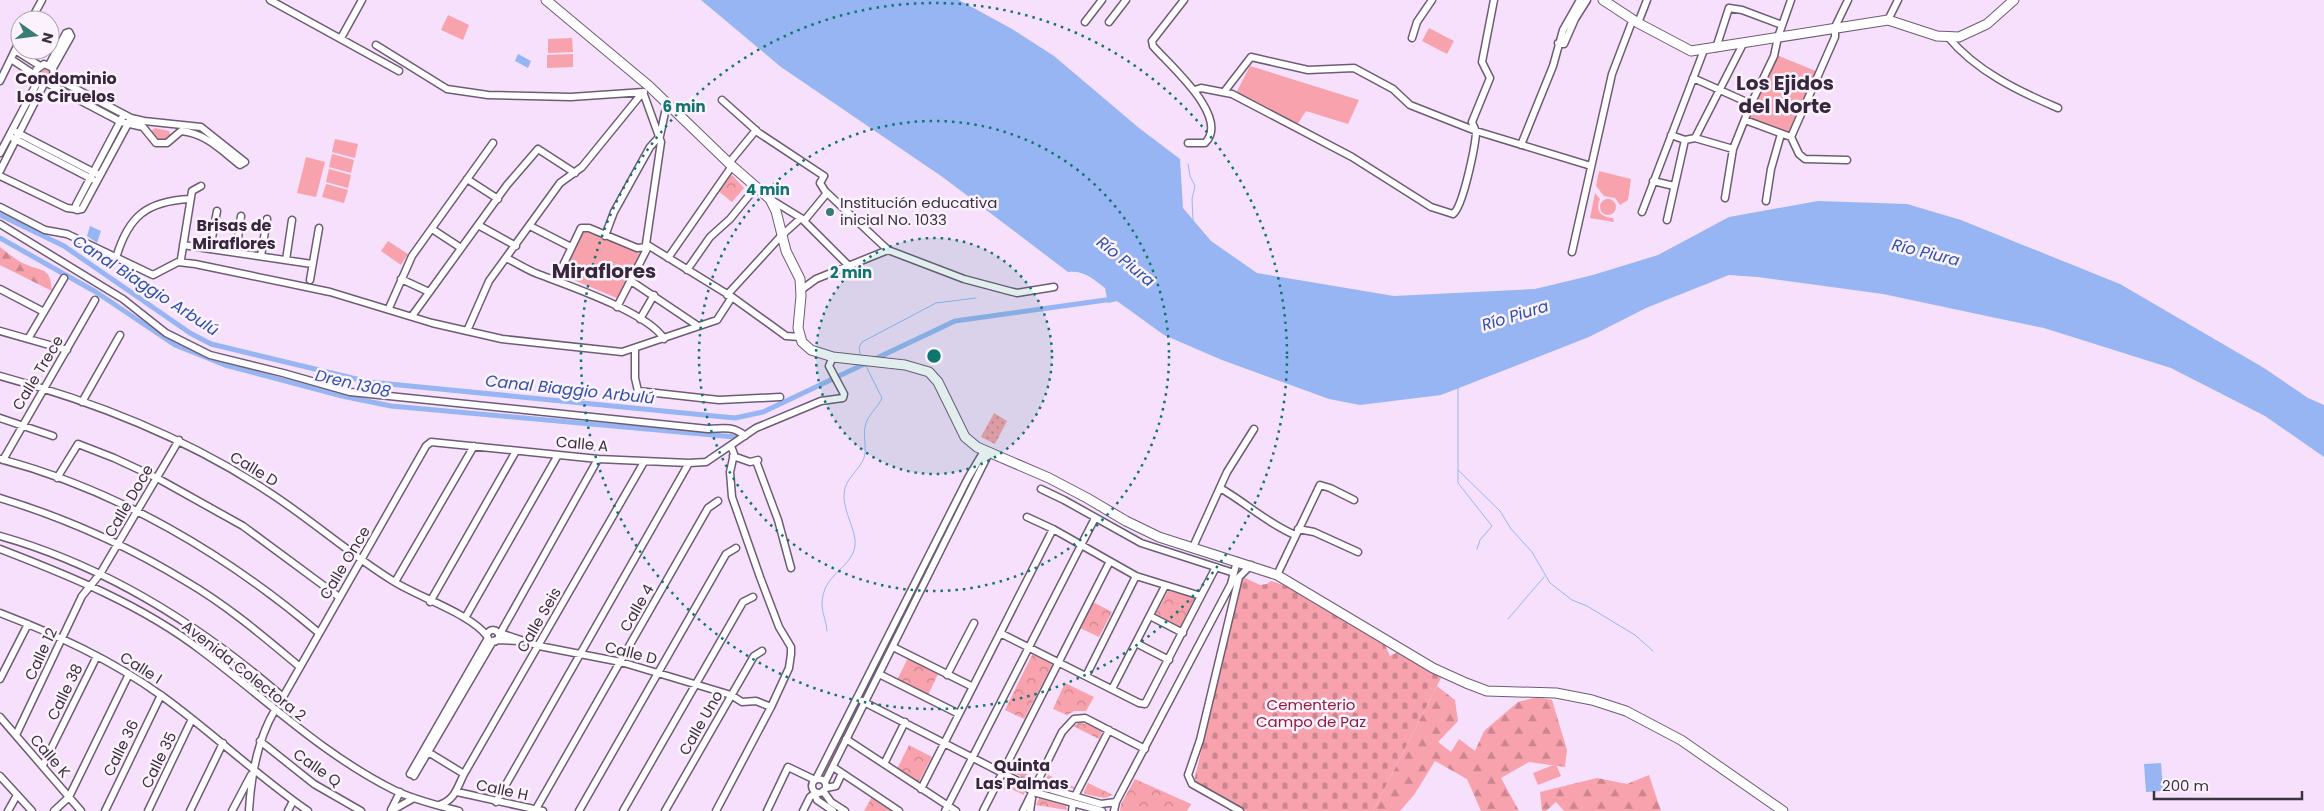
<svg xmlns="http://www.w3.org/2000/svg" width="2324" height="811" font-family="Poppins,sans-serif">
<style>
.grass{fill:#f8a2ad}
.forest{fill:url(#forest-firs)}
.cemetery{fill:url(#cemetery-stones)}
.park{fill:url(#park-crowns)}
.garden{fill:url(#garden-dots)}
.water{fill:#98b5f3}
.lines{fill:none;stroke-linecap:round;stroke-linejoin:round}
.stream{stroke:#98b5f3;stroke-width:1}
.canal{stroke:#98b5f3;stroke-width:5}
.minor-casing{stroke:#6e5c74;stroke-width:9}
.major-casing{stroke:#6e5c74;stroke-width:11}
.minor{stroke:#fff;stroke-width:6}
.major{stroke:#fff;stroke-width:9}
.ring{fill:none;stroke:#0f766e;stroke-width:2.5;stroke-dasharray:2.5 5}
.poi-dot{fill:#377d75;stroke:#fbf2fe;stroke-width:2}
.labels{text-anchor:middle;stroke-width:5;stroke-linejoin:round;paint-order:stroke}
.poi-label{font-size:15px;fill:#3a323d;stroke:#fbf2fe;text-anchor:start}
.street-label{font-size:15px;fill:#3a323d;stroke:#fbf2fe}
.park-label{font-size:15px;fill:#8f1d3b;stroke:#fbf2fe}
.neighbourhood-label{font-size:16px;font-weight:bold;fill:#37273c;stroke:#fbf2fe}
.water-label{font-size:16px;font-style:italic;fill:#2d50a9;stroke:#fbf2fe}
.district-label{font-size:20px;font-weight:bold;fill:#37273c;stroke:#fbf2fe}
.centre{fill:#0f766e;stroke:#fbf2fe;stroke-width:2.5}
.ring-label{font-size:15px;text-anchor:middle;font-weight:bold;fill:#0f766e;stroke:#fbf2fe;stroke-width:5;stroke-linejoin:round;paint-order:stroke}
</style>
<defs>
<pattern id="forest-firs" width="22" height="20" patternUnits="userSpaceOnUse" patternTransform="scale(1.25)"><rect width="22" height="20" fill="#f8a2ad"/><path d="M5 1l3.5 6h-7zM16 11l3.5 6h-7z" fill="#ca858e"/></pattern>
<pattern id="cemetery-stones" width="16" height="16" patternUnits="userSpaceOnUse" patternTransform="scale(1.25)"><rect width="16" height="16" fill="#f8a2ad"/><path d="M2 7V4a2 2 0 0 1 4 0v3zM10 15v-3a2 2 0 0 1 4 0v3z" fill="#ca858e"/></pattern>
<pattern id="park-crowns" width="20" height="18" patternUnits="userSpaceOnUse" patternTransform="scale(1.25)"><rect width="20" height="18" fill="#f8a2ad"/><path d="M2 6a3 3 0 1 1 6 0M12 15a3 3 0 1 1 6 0" fill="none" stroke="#ca858e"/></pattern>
<pattern id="garden-dots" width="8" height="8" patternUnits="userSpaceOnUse" patternTransform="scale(1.25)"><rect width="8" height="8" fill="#f8a2ad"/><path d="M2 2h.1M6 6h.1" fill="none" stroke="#ca858e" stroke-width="1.8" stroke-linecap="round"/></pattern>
</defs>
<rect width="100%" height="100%" fill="#f6e0fc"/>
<path class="grass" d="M448,15L469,25L463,40L441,30Z
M1429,28L1454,41L1447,54L1422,41Z
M572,38L573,52L548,53V39Z
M573,54V67L547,68V55Z
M1777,55L1818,72L1791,134L1749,119Z
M1250,66L1359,100L1348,124L1306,111L1297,125L1236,93Z
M39 74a6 6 0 1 1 12 0a6 6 0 1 1-12 0Z
M155,128L169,131L171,136L168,140L158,141L150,132Z
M335,139L358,144L355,158L332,152Z
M332,154L354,160L351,173L329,167Z
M306,157L325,162L316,197L297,193Z
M329,169L351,175L348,188L326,182Z
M1599,171L1631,179L1628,200L1620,205L1615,198L1604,196L1596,186Z
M326,184L348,190L344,203L322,197Z
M1595,193L1600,199C1595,211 1601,217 1613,218L1614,222L1590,218Z
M1600 207a8 8 0 1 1 16 0a8 8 0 1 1-16 0Z
M584,231L640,252L619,299L562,275Z
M388,241L408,254L401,265L381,251Z
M982,462L904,617L906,606L969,479Z
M838,741L841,744L824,778L820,777Z
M1556,764L1561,776L1538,785L1533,773Z"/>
<path class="forest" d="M0,247C8,253 18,262 27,265C45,272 50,268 52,291L0,265Z
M1437,686L1455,700L1458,721L1438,742L1451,752L1459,739L1475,751L1484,731L1518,702L1537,697L1552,700L1567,750L1565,767L1529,762L1501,778L1519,811H1481L1467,779L1435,761L1414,795L1400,811H1373Z
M1649,775L1661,811H1564L1556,802L1546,811H1542L1540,792L1597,778L1627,784Z"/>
<path class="cemetery" d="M1243,577L1260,585L1267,584L1271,581L1292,588L1385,645L1390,656L1398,652L1441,678L1373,811H1245L1194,781Z"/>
<path class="park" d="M730,173L744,188L732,202L717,190Z
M1168,591L1195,598L1181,627L1156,614Z
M1093,602L1112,612L1099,637L1080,628Z
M1033,653L1053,663L1024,719L1005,710Z
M908,658L938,674L928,695L897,680Z
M1065,683L1094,697L1086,711H1074L1067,715L1053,709Z
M1079,723L1087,724L1102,731L1099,739L1073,726Z
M909,745L932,757L918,783L897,769Z
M1013,761L1022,766L1020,770L1033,777L1027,779L1014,773L1011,767Z
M1048,775L1074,787V789L1047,782L1045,781Z
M1135,779L1191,804L1187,811H1120L1121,804Z
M1005,782L1025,790L1024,795L1011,789L1010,792L1000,788Z
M1088,783L1113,795L1104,798L1085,794L1084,792Z
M872,797L891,811H864Z
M1039,798L1066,806L1067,810L1036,805Z"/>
<path class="garden" d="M994,413L1007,421L995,444L981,437Z"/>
<path class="water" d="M701,0H959L1012,29L1054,56L1139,128L1180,159L1183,208L1211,241L1257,273L1394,296L1535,289L1593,275L1658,255L1729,217L1818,201L1907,204L1961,220L2120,284L2264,368L2308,398L2324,405V457L2265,416L2171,368L2044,328L1883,294L1758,277L1729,275L1646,308L1589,337L1441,395L1360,405L1329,399L1222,360L1164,335L1117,301L1108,303L1105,288C1093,279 1084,270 1068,272L944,178L781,67Z
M518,54L531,61L528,68L515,61Z
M90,226L101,231L97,243L87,236Z
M2161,763L2163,791L2146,792L2144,764Z"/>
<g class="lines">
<path class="stream" d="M1188,164L1190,176L1195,186L1192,199L1193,220
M860,354L859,347L862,342L936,303L976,298
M1458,387V483L1492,526L1480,540L1477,549
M1458,470L1500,511L1511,529L1532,552L1550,583L1572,600L1587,606L1635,635L1653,651
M1508,619L1544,577
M827,631C827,622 822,614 822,605C822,573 851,570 855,546C857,531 843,512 844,494C845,478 859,471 864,458C867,448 863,437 865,427C867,415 877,409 882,398L866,366"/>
<path class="canal" d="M0,215L64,246L190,333L211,344L369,382L735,418L763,412L955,321L1113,299
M0,238L96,292L175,345L225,365L342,396L391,406L735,437"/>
<g class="minor-casing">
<path id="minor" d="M270,0L399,71
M1184,0L1152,41L1153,46C1169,65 1231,117 1205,143H1188
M31,20L42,0
M1888,20L1898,0
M1085,22L1102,0
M1109,22L1126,0
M1638,23L1647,0
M1948,37C1976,71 2018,91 2058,108
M341,38L362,0
M1412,38L1417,22L1432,0
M1558,43L1564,44L1575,19L1587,0
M376,45L447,89L488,95L571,97L644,92
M1716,48L1729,8L1742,10L1782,25
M15,50L40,66
M11,59L35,75
M49,65L66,33L69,32L71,36L53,68
M1693,78L1751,104
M0,81L20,40
M49,84L121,122L143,127L156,143H167L181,131C205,133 221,150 240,165L245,162L201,127L144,121L131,118L61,81L55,75
M1195,90L1201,88L1232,94L1352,157L1431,207L1453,214C1463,207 1475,147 1476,133C1476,129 1473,126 1472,122L1490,78L1482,62L1494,0
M1224,92L1251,57L1308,70L1354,68L1393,89L1410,105L1476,131L1591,166
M722,100L759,133L824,176L820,183L825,191L888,250L964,279L1009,291L1017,293L1054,287
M122,118L76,205L75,209L77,210L82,209L130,120
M1745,120L1791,137L1799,154L1805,159L1847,160
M12,130L97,174
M1671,135L1685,140L1695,138L1733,149
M9,136L92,179
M1791,137L1835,37V27L1848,0
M1695,138L1743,44
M1521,145L1553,66L1563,30L1580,0
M0,153L38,81
M729,163L756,130
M0,171L44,84L54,78L53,68L44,64L36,70L35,75L38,81L44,84
M0,176L67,208L75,209
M467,179L498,199
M1653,181L1674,186
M1725,198L1733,149L1751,104L1774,56L1778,37L1791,0
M770,199L801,218L848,265
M1766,201L1771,169L1781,134
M0,207L45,230L67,234L153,275L178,262L195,264L330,292L432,323L502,339L622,352L717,320L732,297L786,336L800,337
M1642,212L1704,50
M1667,220L1685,140
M804,221L827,193
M0,224L123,299L166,333L210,355L283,373L350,392L708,429C722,428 734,426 745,436
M478,225L516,246
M530,226L571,247
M432,229L461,248
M605,236L614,212L650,147L660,136L667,103
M183,245L312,264
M210,249L217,211
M236,252L241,216
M1572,252L1612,74L1633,19
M261,256L267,219
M116,258C128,217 146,201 190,199
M506,258C517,263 527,270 538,274C567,285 649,313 664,339
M668,258L732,166
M181,259L192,191L201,186
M286,260L292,220
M687,270L710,237L730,219L756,187
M401,279L429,292
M310,280L319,228
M556,280L581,228H589L637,248L648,247
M631,281L698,326
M0,289L44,312
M801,290L816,279L888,250
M727,295L781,236L801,218
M617,307L648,247
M389,308L412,256L493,143
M412,316L507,185L538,149L575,173
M640,319L654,295
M0,331L67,350
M467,331L489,281L560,183L582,167L643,92L661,142L646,244L732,297
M28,339L64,278
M635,348V378L638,391L719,400L780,397
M0,376C96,402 190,439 273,495C314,522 351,555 393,581C418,597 471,614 487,636
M82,402L120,335
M0,418L53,436
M733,456L750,462L758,460
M0,459C118,490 227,555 319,633
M3,460L95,300
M756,461L778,520L791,568
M57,478L78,444L114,458L157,478L243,526L339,597
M1220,488C1248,504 1265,522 1295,535
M1041,489L1064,500L1141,543L1234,573
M0,498C65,518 130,547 187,582C228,606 264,637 300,667
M1027,517L1053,529L1136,576L1201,596
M1298,529L1314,532L1358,552
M0,536C106,566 201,626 283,697L426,446L431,442L598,459L689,463L706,462L756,428L821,401L843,398L844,394L829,366L833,357
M1193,547L1227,472L1254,429
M0,549C70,576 142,605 202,651C266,699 322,754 394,790C414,800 437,805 459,811
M1277,575L1320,485L1330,488L1354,500
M395,582L474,446
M430,602L516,451
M0,613C57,635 112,660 162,696C212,732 257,776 308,811
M1150,616L1183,633
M465,618L558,455
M487 636a6 6 0 1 1 12 0a6 6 0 1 1-12 0Z
M497,632L539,646L621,662L731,695L742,702L756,701L771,707
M501,632L598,459
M1000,633L1139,703L1145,704L1216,567
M496,640L520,641
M1136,643L1169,660
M893,647L973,687
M879,674L959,714
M947,675L974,623
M1086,676L1136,576
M0,679L28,624
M1112,689L1165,586
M862,701L1018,781L1033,792L1102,811
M0,717L81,811
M16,735L82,596L100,574L179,440
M846,739L956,811
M260,741L314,784L361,811
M428,752L464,774
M884,764L905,722
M43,765L97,656
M833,767L899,811
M410,774L488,638
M0,776L32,811
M414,776L493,641
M816,779L968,478L984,451
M812 786a7 7 0 1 1 14 0a7 7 0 1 1-14 0Z
M1022,781L1101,804L1116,802
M825,782L989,453
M826,788L836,786L842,773
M921,789L1053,529
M814,791L817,800L833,811
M823,791L831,802L845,811
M457,792L543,811
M1075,796L1109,730
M496,802L689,463
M439,805C455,800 457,788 464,774L644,462
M536,809L708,508L718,501
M391,810L400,792
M8,811L17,795
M54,811L69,797L129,674
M105,811L161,695
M148,811L192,719
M190,811L223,743
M232,811L251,775
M249,811C251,776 257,740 275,710
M288,811L293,801
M391,811L414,798
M579,811L726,554L736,548
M623,811L743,602L753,597
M665,811L754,656L762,651
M716,811L771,707L789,668L791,654V647L779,627L760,577L732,497L730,472L734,454L731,446
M767,811L788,767L815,780
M803,811L810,797L815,793
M945,811L1095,518
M983,811L1109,563
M1023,811L1062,732L1074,719L1085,718L1145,749
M1030,811L1032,798
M1072,811L1073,803
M1114,811L1116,802L1231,584L1237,561
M1240,811L1192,784L1188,775L1200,740L1239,577L1251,565"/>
</g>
<g class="major-casing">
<path id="major" d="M546,0L649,86L732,166L770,199L776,211L786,251L800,279L801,296L798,328L802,342L811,350L833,357L905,365L929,372L938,382L965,437L977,447L1049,478L1087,498L1126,521L1159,537L1277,575L1433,668L1466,683L1487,691L1556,693L1592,700L1626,711L1681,740L1783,811
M1603,0L1638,23L1691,51L1888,20L1937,36L1959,37L1987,24L2014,0"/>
</g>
<use href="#minor" class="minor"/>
<use href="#major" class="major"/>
</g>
<circle cx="934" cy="356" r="118" fill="#0f766e" fill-opacity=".12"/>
<g class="ring">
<circle cx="934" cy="356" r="118"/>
<circle cx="934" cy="356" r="235"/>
<circle cx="934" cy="356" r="353"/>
</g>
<circle class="poi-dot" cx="830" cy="212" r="5"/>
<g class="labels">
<g class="poi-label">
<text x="840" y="208">Institución educativa<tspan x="840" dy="17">inicial No. 1033</tspan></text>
</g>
<g class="street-label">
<text transform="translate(38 373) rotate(-59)" y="5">Calle Trece</text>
<text transform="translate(582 444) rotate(5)" y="5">Calle A</text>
<text transform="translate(254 469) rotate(31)" y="5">Calle D</text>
<text transform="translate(129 501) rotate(-60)" y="5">Calle Doce</text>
<text transform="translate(345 563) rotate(-59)" y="5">Calle Once</text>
<text transform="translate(637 608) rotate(-60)" y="5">Calle 4</text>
<text transform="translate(539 620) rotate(-60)" y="5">Calle Seis</text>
<text transform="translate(631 653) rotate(14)" y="5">Calle D</text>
<text transform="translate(41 654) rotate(-65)" y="5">Calle 12</text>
<text transform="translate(141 668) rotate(32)" y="5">Calle I</text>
<text transform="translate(244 671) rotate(38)" y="5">Avenida Colectora 2</text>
<text transform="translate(65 692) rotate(-64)" y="5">Calle 38</text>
<text transform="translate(701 723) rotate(-60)" y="5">Calle Uno</text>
<text transform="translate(121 748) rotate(-64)" y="5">Calle 36</text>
<text transform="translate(50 756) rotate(49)" y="5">Calle K</text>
<text transform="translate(159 760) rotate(-64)" y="5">Calle 35</text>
<text transform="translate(317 768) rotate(35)" y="5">Calle Q</text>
<text transform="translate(502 790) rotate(12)" y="5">Calle H</text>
</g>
<g class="park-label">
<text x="1311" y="710">Cementerio<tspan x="1311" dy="17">Campo de Paz</tspan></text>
</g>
<g class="neighbourhood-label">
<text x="66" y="84">Condominio<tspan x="66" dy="18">Los Ciruelos</tspan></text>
<text x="234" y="231">Brisas de<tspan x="234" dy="18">Miraflores</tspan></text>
<text x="1022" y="771">Quinta<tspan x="1022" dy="18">Las Palmas</tspan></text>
</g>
<g class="water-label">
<text transform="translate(1926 252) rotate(14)" y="6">Río Piura</text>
<text transform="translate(1126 261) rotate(39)" y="6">Río Piura</text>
<text transform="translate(146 285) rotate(33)" y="6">Canal Biaggio Arbulú</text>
<text transform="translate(1515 315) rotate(-17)" y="6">Río Piura</text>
<text transform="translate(353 383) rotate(13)" y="6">Dren 1308</text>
<text transform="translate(570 389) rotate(6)" y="6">Canal Biaggio Arbulú</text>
</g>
<g class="district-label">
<text x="1785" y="90">Los Ejidos<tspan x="1785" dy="23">del Norte</tspan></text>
<text x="604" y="278">Miraflores</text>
</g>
</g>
<circle cx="934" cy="356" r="8" class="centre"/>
<g class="ring-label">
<text x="684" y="112">6 min</text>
<text x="768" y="195">4 min</text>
<text x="851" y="278">2 min</text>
</g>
<g transform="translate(35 35) rotate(104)"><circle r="24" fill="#fbf2fe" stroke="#aea5b1"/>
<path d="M0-4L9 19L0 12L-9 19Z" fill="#377d75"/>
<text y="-8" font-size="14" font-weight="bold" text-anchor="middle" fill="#3a323d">N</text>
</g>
<path d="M2154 791v8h148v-8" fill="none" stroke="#3a323d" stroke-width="2.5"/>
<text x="2162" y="791" font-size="15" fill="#3a323d" stroke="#fbf2fe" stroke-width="4" paint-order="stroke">200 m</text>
</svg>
